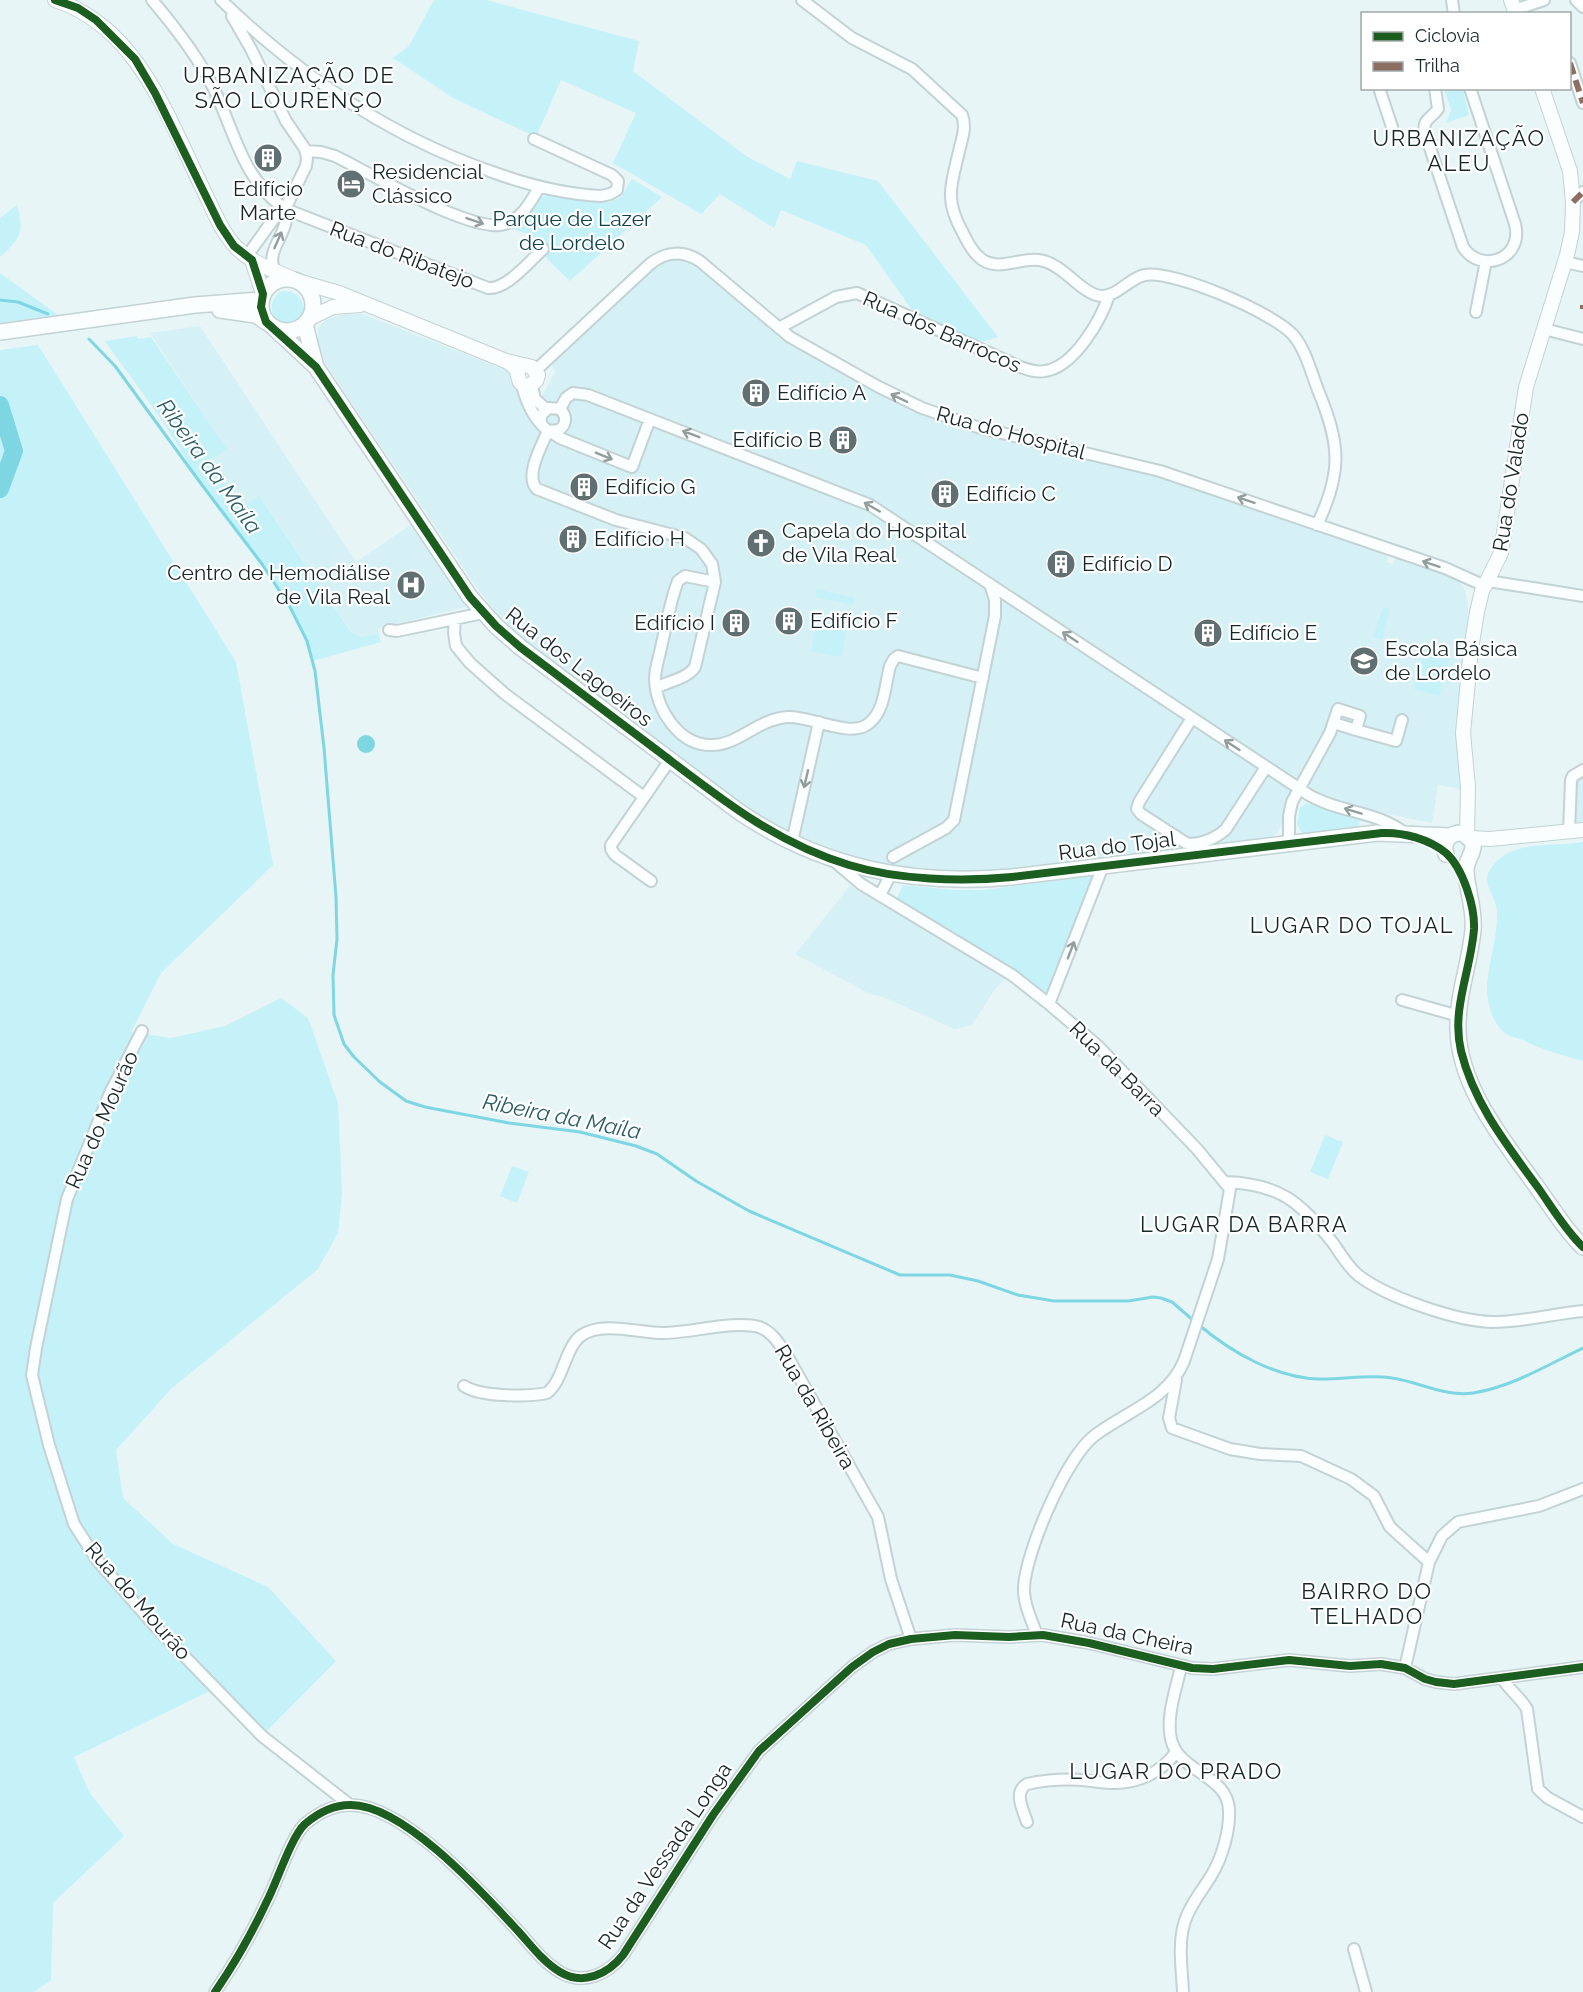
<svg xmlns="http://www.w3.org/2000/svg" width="1583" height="1992" font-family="Raleway,sans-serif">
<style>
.built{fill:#d5f1f6}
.green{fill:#c5f1f9}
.water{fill:#7fd6e3}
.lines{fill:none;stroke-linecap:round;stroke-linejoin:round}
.stream{stroke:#7fd6e3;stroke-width:3}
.river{stroke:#7fd6e3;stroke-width:18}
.minor-casing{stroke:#c3d2d4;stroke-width:14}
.tertiary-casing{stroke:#c3d2d4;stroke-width:16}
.secondary-casing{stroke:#c3d2d4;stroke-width:18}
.minor{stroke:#fbfefe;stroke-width:10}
.tertiary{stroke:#fbfefe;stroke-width:14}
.secondary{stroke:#fbfefe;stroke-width:15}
.quiet{stroke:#8d6e63;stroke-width:6;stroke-dasharray:12 6;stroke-linecap:butt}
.cycleway-casing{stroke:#fff;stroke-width:11}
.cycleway{stroke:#1b5e20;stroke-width:8}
.oneway{stroke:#949d9e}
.labels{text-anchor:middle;stroke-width:4.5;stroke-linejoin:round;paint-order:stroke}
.poi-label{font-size:21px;fill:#172729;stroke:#fff;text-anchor:start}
.park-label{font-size:21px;fill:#0e434b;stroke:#fff}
.street-label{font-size:21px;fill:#172729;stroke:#fff}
.neighbourhood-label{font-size:22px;letter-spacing:1.5px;fill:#172729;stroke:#fff}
.water-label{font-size:22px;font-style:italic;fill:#2b5d65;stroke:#fff}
</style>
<rect width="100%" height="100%" fill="#e7f5f7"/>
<path class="built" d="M679,259L694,263L708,273L784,338L893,401L920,413L981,433L1170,479L1389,554L1387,562L1393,564L1396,556L1457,579L1465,590L1468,609L1462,708L1465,790L1438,785L1432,823L1387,814L1316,796L1309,788L1310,779L1301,774L1291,792L1280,828L1277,833L1267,840L990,875L897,869L851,856L802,837L753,812L536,649L500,617L477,588L341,387L325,362L317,343L318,329L325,320L345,314H362L506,370L512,374L532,414L555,372L551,363L655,267L670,260Z
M200,326L356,562L412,524L466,607L378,628L379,634L360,637L353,634L260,497L241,509L208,461L226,448L150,333Z
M1583,773V825L1572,827L1574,778Z
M850,886L1007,978L995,989L972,1025L954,1029L886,998L870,994L795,954Z"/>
<path class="green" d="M434,0H486L639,41L633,71L746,156L790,179L797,161L878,181L998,337L981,342L912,310L866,245L781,210L774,228L720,194L701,214L613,163L636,113L561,80L536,137L453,98L393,58L409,46Z
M1444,89H1463L1469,115L1446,123L1451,110Z
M632,179L662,197L570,281L543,255L541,246L529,234L512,229C523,219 533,201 546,195L610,202L621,197Z
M17,205C25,232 20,239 0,257V218Z
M0,273L58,315L0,323Z
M283,291C301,289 313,313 294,322C275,330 261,302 283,291Z
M137,336L138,339L151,337L227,449L209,461L241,509L259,496L351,632L360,637L379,634L381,642L313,661C293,591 239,544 201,485C192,471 185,456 176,442C154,407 129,375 105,341Z
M38,345L236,662L273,865L161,973L131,1032L171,1038L225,1026L281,998L308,1018L338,1103L342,1193L338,1233L318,1269L171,1389L116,1450L123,1498L173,1544L268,1587L336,1661L257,1741L210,1691L74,1757L89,1792L124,1836L53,1903L51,1980L34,1992H0V350Z
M817,589L855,598L853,605L815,597Z
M1383,607L1390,609L1382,640L1373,637Z
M818,617L848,624L841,657L811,651Z
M1426,646L1451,653L1439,696L1414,689Z
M1306,803L1360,818L1358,831L1303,835L1297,824L1300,808Z
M1583,842V1061C1563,1055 1542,1050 1523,1040C1518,1038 1511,1037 1506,1034C1492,1024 1486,1000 1487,984C1489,960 1498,936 1497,912C1496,892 1476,882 1496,862C1517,840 1556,847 1583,842Z
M1094,876L1047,996L1013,970L897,898L903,885L954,890H983Z
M1325,1135L1343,1142L1328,1179L1310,1172Z
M512,1166L529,1172L517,1203L500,1196Z"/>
<path class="water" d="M357 744a9 9 0 1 1 18 0a9 9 0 1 1-18 0Z"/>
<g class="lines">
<path class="stream" d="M0,300L18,302L48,314
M89,339L115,366L202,485L262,564L290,607L307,641L315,671L324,748L336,897L337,939L333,975L334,1015L344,1044L354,1057L380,1082L406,1101L425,1107L509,1123L580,1132L636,1146L657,1154L696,1181L749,1211L900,1275H950L978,1281L1018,1295L1054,1301H1128L1153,1297L1161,1298L1172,1302L1194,1321
M1199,1325C1231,1352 1276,1378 1318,1379C1343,1380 1368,1374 1392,1378C1420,1382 1444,1397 1473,1393C1512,1387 1547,1365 1583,1348"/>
<path class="river" d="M0,405L14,451L0,489"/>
<g class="minor-casing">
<path id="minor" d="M152,0C175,27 197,55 213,87C236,134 241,177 285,209L488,288C506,290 529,262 543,249
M221,0C300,76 394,139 498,174C532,186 564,194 601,196L610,194L617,190L618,181L612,175L534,139
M802,0L852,38L912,69L962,115C966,126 963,136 960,147C952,183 943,198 963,233C967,241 971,250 978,256C995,274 1019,257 1039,260C1063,263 1081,294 1101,296C1117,297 1129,278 1145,275C1174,270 1275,313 1294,336C1306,351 1311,372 1318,390C1340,444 1343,471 1317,525
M1452,0L1454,14
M1576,0L1583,7
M1514,10L1544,0
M232,16L251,49L286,121L305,149L307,158L306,166L285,209L275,217L247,256
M1570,63L1583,103
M1379,88L1392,127
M1435,88L1438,109C1431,119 1422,119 1425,133L1463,247C1480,274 1524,260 1515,224L1470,88
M306,151L321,152L335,156C368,172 474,235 505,224C522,219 530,202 539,188
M1573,202L1583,192
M1565,262L1583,266
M274,270C265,248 292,231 285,209
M1476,312L1486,261
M779,328L836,297L857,293L1018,366C1026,369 1035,373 1045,371C1074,367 1101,320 1109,295
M1544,329L1583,339
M536,370L650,264C666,251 684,250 701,262L790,337L877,386L922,408L977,427L1160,471L1445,568L1485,586
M522,385C526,402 534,419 548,431L559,430C567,424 567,416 560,409L549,408L541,415V422
M532,386L535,399L546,409
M560,409L566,398L573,393L588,395L870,505L1309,795C1340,813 1378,811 1406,834
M548,431C542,445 524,476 537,489L616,520L685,538L701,549L712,564L715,582L695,667C687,679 668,681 656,688
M551,432L560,438L632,467L650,419
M1488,581L1583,596
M715,582L685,576L678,581C670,601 667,623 662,643C660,655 655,667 655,679C656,709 679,746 712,745C739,745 757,719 788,717C811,716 850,738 868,724C885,712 885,684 890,666L894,659L898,656L983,678
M455,619L454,633L456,646L470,663L505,694L644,797
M389,630L397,631L483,613
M1192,718L1139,802L1137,809L1141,814L1186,843C1198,846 1217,838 1226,829L1266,767
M1356,730L1396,741L1402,720
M1569,832L1571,780L1573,776L1583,770
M792,842L819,722
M1289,844V816L1292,802L1330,733L1338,709L1360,716L1356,730L1334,723
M893,857L946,828L954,820L995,616V600L990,584
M833,860L861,884L1012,975L1049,1004L1098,1046L1197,1149L1230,1189L1218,1259L1184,1361C1168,1400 1125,1412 1094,1436C1066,1458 1026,1551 1024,1587C1023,1603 1032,1621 1037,1635
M651,881L615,855L611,849V845L670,760
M880,895L891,874
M1402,1000L1459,1016
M1049,1004L1103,866
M142,1031L111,1091L67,1199L36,1348L32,1375L49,1445L74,1524L97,1560L156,1627L262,1736L350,1805
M1226,1182C1279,1184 1300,1201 1333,1243C1340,1253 1348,1267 1358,1275C1386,1297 1456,1321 1492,1322C1522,1322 1553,1314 1583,1311
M1176,1380L1169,1418L1172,1428L1230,1449L1260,1454L1301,1456L1351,1479L1374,1496L1390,1527L1429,1562
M464,1386C481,1397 527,1397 547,1393C564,1380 565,1346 582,1335C603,1321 639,1333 663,1333C690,1333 735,1320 759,1327C771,1331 778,1342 785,1352L878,1517L891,1579L911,1639
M1181,1667C1176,1689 1166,1716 1171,1739C1178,1772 1228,1775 1229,1810C1230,1831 1222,1858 1211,1876C1202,1891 1189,1906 1184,1924C1178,1945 1182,1970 1183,1992
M1405,1668L1429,1562L1442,1536L1458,1522L1539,1506L1583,1489
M1502,1678C1509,1690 1520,1697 1527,1709L1538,1789L1548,1798L1583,1817
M1027,1822C1023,1810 1013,1792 1027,1784C1045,1780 1065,1779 1083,1780C1092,1781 1101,1783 1111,1783C1137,1784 1161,1773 1176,1752
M1354,1949L1366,1992
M215,1992C235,1963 252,1933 267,1901C277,1882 291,1837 305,1824C318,1813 332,1805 350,1805C403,1804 483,1893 518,1931C530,1944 543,1962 560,1972C583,1986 608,1974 623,1955L713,1815L759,1751L852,1667L873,1652L889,1644L911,1639L955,1635L1009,1637L1043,1635L1089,1643L1192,1668L1213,1669L1289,1660L1350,1666L1381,1664L1405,1668L1425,1679L1436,1682L1454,1684L1583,1667"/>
</g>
<g class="tertiary-casing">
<path id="tertiary" d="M55,0C138,27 168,118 203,189C213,209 221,232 237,248C251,263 274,270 293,279
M1511,0L1516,14
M252,260L263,294
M301,282L339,293L506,361L532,367L538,375L536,381L528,386C517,384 520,380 517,372C516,367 509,363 506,361
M310,318L333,307L360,305
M1467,835L1468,787L1463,733L1471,649L1477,612L1482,591L1501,553L1526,387L1567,255L1572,232L1573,202L1570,171L1542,88
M1470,838L1490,839L1583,830"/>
</g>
<g class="secondary-casing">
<path id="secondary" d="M261 305a26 26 0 1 1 52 0a26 26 0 1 1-52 0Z
M220,310L256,315L266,322
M305,325L316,367
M274,328L316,367L470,597L496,626L520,647L738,811C821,868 912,886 1012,877L1377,833L1450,836
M0,332L195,305L261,300
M1446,854C1442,841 1450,832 1463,833L1473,842C1475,854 1466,858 1466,871C1467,891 1475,910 1473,930C1470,963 1457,995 1458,1029C1459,1089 1506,1143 1539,1190C1553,1209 1566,1231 1583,1247"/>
</g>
<use href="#minor" class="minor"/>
<use href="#tertiary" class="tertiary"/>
<use href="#secondary" class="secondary"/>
<path class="quiet" d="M1570,63L1583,103
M1573,202L1583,192
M1583,305V309"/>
<g class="cycleway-casing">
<path id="cycleway" d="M55,0L78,8L96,20L135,59L155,93L220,225L234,246L252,260L263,294L261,307L266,322L316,367L470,597L496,626L520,647C567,682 614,718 662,754C721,799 776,843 849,865C898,880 961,882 1012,877L1382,833C1403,832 1429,839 1446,853C1463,868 1475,907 1474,929C1471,970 1451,1009 1461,1051C1474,1104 1507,1145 1539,1189C1553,1209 1566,1231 1583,1247
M215,1992C235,1963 252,1933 267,1901C277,1882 291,1837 305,1824C318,1813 332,1805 350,1805C403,1804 483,1893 518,1931C530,1944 543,1962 560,1972C583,1986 608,1974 623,1955L713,1815L759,1751L852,1667L873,1652L889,1644L911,1639L955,1635L1009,1637L1043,1635L1089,1643L1192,1668L1213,1669L1289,1660L1350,1666L1381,1664L1405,1668L1425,1679L1436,1682L1454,1684L1583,1667"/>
</g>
<use href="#cycleway" class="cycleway"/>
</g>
<defs><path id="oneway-shaft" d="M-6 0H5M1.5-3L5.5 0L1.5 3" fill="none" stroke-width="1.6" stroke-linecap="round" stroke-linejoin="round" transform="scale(1.5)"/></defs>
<g class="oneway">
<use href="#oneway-shaft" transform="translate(475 221) rotate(19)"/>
<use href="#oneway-shaft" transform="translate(278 240) rotate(-66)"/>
<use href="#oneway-shaft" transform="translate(899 398) rotate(-154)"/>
<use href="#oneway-shaft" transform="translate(691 434) rotate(-159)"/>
<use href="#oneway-shaft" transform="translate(604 456) rotate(22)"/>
<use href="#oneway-shaft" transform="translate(1246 500) rotate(-161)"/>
<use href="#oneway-shaft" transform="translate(872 507) rotate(-150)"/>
<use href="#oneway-shaft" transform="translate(1431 564) rotate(-161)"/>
<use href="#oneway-shaft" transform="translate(1070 637) rotate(-147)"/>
<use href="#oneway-shaft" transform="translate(1232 745) rotate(-147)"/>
<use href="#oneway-shaft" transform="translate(806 779) rotate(103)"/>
<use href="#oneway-shaft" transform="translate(1353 811) rotate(-163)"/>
<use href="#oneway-shaft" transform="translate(1071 950) rotate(-69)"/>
</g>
<defs>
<g id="building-disc" transform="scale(1.5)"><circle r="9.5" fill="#606f71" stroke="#fff"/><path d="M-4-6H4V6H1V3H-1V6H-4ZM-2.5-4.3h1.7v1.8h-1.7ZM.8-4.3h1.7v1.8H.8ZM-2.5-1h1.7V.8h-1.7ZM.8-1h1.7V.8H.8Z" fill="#fff"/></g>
<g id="hotel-disc" transform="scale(1.5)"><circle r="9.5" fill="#606f71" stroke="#fff"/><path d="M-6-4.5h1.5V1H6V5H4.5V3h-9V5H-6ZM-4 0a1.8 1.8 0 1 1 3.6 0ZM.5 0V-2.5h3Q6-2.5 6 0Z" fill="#fff"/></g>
<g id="church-disc" transform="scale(1.5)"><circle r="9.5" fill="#606f71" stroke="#fff"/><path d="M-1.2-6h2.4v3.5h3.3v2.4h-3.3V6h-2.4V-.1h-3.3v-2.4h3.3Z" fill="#fff"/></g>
<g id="hospital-disc" transform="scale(1.5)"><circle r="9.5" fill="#606f71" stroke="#fff"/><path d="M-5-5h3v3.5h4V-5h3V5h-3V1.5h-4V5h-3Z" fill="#fff"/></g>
<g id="school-disc" transform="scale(1.5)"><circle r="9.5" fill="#606f71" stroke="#fff"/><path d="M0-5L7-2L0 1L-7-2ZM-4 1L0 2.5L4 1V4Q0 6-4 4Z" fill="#fff"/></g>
</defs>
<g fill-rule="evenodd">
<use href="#building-disc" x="268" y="158"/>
<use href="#hotel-disc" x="351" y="184"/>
<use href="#building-disc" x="756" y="393"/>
<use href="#building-disc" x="843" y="440"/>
<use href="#building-disc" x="584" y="487"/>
<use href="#building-disc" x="945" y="494"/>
<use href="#building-disc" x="573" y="539"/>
<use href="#church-disc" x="761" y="543"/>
<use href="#building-disc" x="1061" y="564"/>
<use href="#hospital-disc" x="411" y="585"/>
<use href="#building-disc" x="789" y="621"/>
<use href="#building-disc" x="736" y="623"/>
<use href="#building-disc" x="1208" y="633"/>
<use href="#school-disc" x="1364" y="661"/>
</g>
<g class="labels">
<g class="poi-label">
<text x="372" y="179">Residencial<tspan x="372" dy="24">Clássico</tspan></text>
<text x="268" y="196" text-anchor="middle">Edifício<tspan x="268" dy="24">Marte</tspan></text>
<text x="777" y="400">Edifício A</text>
<text x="822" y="447" text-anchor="end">Edifício B</text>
<text x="605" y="494">Edifício G</text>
<text x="966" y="501">Edifício C</text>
<text x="782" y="538">Capela do Hospital<tspan x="782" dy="24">de Vila Real</tspan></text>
<text x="594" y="546">Edifício H</text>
<text x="1082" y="571">Edifício D</text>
<text x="390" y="580" text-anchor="end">Centro de Hemodiálise<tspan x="390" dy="24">de Vila Real</tspan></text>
<text x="810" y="628">Edifício F</text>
<text x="715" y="630" text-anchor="end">Edifício I</text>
<text x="1229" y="640">Edifício E</text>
<text x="1385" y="656">Escola Básica<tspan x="1385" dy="24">de Lordelo</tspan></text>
</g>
<g class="park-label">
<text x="572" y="226">Parque de Lazer<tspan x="572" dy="24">de Lordelo</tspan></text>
</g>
<g class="street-label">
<text transform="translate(402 255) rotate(21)" y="7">Rua do Ribatejo</text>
<text transform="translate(942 332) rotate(24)" y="7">Rua dos Barrocos</text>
<text transform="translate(1011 433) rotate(15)" y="7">Rua do Hospital</text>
<text transform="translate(1511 482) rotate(-81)" y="7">Rua do Valado</text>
<text transform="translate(579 667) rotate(38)" y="7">Rua dos Lagoeiros</text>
<text transform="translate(1117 846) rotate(-7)" y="7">Rua do Tojal</text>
<text transform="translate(1117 1069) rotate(45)" y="7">Rua da Barra</text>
<text transform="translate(102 1120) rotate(-66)" y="7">Rua do Mourão</text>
<text transform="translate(815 1407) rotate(60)" y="7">Rua da Ribeira</text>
<text transform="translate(138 1601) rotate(49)" y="7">Rua do Mourão</text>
<text transform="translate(1127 1634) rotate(12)" y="7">Rua da Cheira</text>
<text transform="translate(665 1856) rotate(-56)" y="7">Rua da Vessada Longa</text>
</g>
<g class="neighbourhood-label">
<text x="289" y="83">URBANIZAÇÃO DE<tspan x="289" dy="25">SÃO LOURENÇO</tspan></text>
<text x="1459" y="146">URBANIZAÇÃO<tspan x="1459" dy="25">ALEU</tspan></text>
<text x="1352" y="933">LUGAR DO TOJAL</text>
<text x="1244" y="1232">LUGAR DA BARRA</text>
<text x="1367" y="1599">BAIRRO DO<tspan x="1367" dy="25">TELHADO</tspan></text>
<text x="1176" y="1779">LUGAR DO PRADO</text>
</g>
<g class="water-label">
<text transform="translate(210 466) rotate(54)" y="8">Ribeira da Maíla</text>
<text transform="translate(562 1116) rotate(11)" y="8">Ribeira da Maíla</text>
</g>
</g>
<rect x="1361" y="12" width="210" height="78" fill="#ffffff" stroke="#a2a9a9" stroke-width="1.5"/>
<rect x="1373" y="32" width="30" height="9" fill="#1b5e20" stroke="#a2a9a9" stroke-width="1.5"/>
<text x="1415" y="42" font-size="18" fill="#172729">Ciclovia</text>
<rect x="1373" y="62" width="30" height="9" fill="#8d6e63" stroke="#a2a9a9" stroke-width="1.5"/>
<text x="1415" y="72" font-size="18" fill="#172729">Trilha</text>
</svg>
